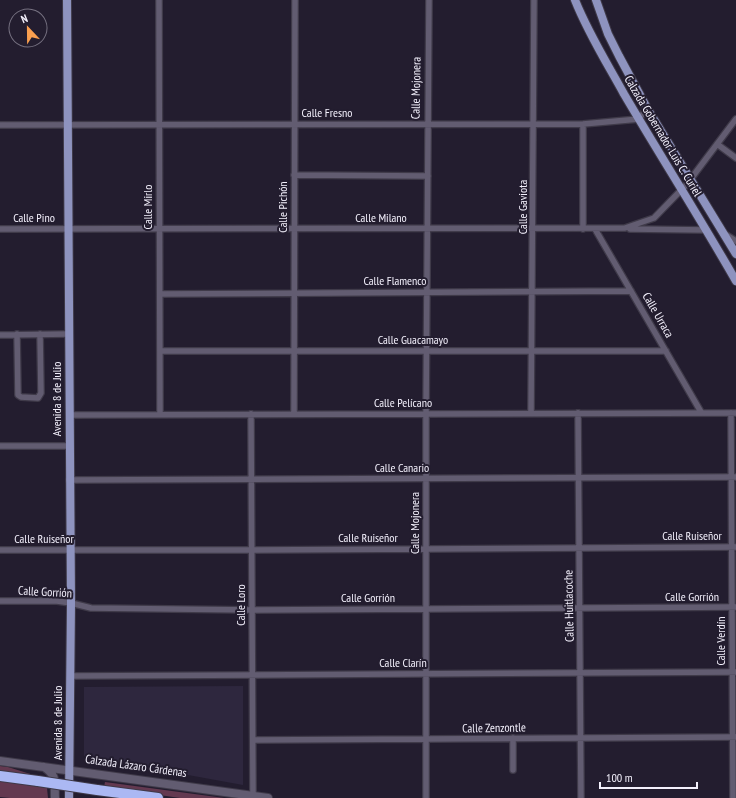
<svg xmlns="http://www.w3.org/2000/svg" width="736" height="798" font-family="'PT Sans Narrow',sans-serif">
<style>
.built{fill:#2e273e}
.garden{fill:#633950}
.lines{fill:none;stroke-linecap:round;stroke-linejoin:round}
.minor-casing{stroke:#3f3a49;stroke-width:8}
.secondary-casing{stroke:#3f3a49;stroke-width:10}
.primary-casing{stroke:#3f3a49;stroke-width:10}
.motorway-casing{stroke:#3f3a49;stroke-width:12}
.minor{stroke:#625c71;stroke-width:5.5}
.secondary{stroke:#625c71;stroke-width:8}
.primary{stroke:#8e93bf;stroke-width:8}
.motorway{stroke:#abb8f3;stroke-width:10}
.motorway-bridge-casing{stroke:#3f3a49;stroke-width:12;stroke-linecap:butt}
.motorway-bridge{stroke:#abb8f3;stroke-width:10}
.labels{text-anchor:middle;stroke-width:4;stroke-linejoin:round;paint-order:stroke}
.street-label{font-size:12px;fill:#f3f0fc;stroke:#231d2f}
</style>
<rect width="100%" height="100%" fill="#231d2f"/>
<path class="built" d="M243,686V785L84,756V687Z"/>
<path class="garden" d="M0,766L8,767L43,778L0,773Z
M0,781L47,788L48,798H10L0,797Z
M105,782L224,798H180L104,787Z"/>
<g class="lines">
<g class="minor-casing">
<path id="minor" d="M159,0L160,414
M0,125L583,124L639,119L647,108
M717,144L736,158
M294,175L428,176
M0,229L625,228L654,218L687,184L736,119
M583,229V124
M595,229L701,412
M630,229L707,230
M725,234L736,241
M160,294L631,291
M17,334L18,395L21,397L38,398L41,393L40,334
M0,335L69,334
M160,351H666
M531,413L534,0
M578,413L581,798
M731,413L733,798
M251,414L253,796
M294,414L295,0
M69,415L736,413
M0,446H69
M69,480L736,477
M0,550H252L736,547
M0,601H57L71,603L91,608L252,610L736,607
M70,676L736,672
M253,740L736,737
M513,770V738
M426,798V414L429,0"/>
</g>
<g class="secondary-casing">
<path id="secondary" d="M0,761L268,798
M44,767C58,776 54,783 55,798"/>
</g>
<g class="primary-casing">
<path id="primary" d="M67,0L71,603L69,798
M575,0C588,33 607,63 624,94C661,157 700,218 736,281
M596,0L608,34L619,56L647,108L736,254"/>
</g>
<g class="motorway-casing">
<path id="motorway" d="M0,776L38,781
M97,790L158,798"/>
</g>
<use href="#minor" class="minor"/>
<use href="#secondary" class="secondary"/>
<use href="#primary" class="primary"/>
<use href="#motorway" class="motorway"/>
<g class="motorway-bridge-casing">
<path id="motorway-bridge" d="M38,781L97,790"/>
</g>
<use href="#motorway-bridge" class="motorway-bridge"/>
</g>
<g class="labels">
<g class="street-label">
<text transform="translate(416 88) rotate(-89)" y="4">Calle Mojonera</text>
<text x="327" y="117">Calle Fresno</text>
<text transform="translate(663 136) rotate(59)" y="4">Calzada Gobernador Luis C. Curiel</text>
<text transform="translate(148 207) rotate(-90)" y="4">Calle Mirlo</text>
<text transform="translate(283 207) rotate(-90)" y="4">Calle Pichón</text>
<text transform="translate(523 207) rotate(-90)" y="4">Calle Gaviota</text>
<text x="34" y="222">Calle Pino</text>
<text x="381" y="222">Calle Milano</text>
<text x="395" y="285">Calle Flamenco</text>
<text transform="translate(658 315) rotate(60)" y="4">Calle Urraca</text>
<text x="413" y="344">Calle Guacamayo</text>
<text transform="translate(57 399) rotate(-90)" y="4">Avenida 8 de Julio</text>
<text x="403" y="407">Calle Pelícano</text>
<text x="402" y="472">Calle Canario</text>
<text transform="translate(415 523) rotate(-90)" y="4">Calle Mojonera</text>
<text x="692" y="540">Calle Ruiseñor</text>
<text x="368" y="542">Calle Ruiseñor</text>
<text x="44" y="543">Calle Ruiseñor</text>
<text transform="translate(45 592) rotate(3)" y="4">Calle Gorrión</text>
<text x="692" y="601">Calle Gorrión</text>
<text x="368" y="602">Calle Gorrión</text>
<text transform="translate(241 605) rotate(-90)" y="4">Calle Loro</text>
<text transform="translate(569 606) rotate(-91)" y="4">Calle Huitlacoche</text>
<text transform="translate(721 641) rotate(-90)" y="4">Calle Verdín</text>
<text x="403" y="667">Calle Clarín</text>
<text transform="translate(58 723) rotate(-90)" y="4">Avenida 8 de Julio</text>
<text transform="translate(494 728) rotate(-1)" y="4">Calle Zenzontle</text>
<text transform="translate(136 766) rotate(8)" y="4">Calzada Lázaro Cárdenas</text>
</g>
</g>
<g transform="translate(28 28) rotate(338)"><circle r="19" fill="#231d2f" stroke="#767181"/>
<path d="M0-3L7 15L0 10L-7 15Z" fill="#fa9f4f"/>
<text y="-6" font-size="11" font-weight="bold" text-anchor="middle" fill="#f3f0fc">N</text>
</g>
<path d="M600 782v6h97v-6" fill="none" stroke="#f3f0fc" stroke-width="2"/>
<text x="606" y="782" font-size="12" fill="#f3f0fc" stroke="#231d2f" stroke-width="3" paint-order="stroke">100 m</text>
</svg>
